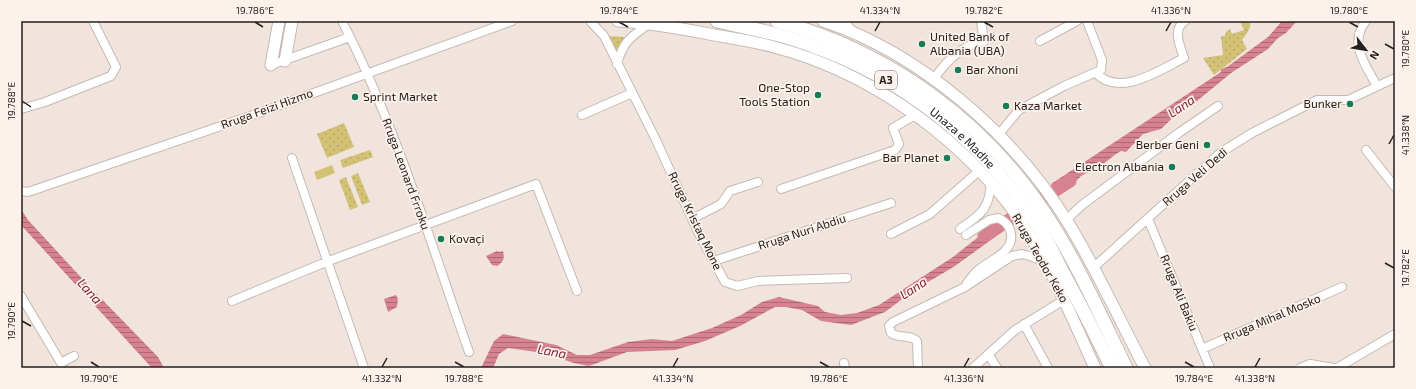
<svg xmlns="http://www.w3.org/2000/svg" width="1416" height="389" font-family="'Exo 2',sans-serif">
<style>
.grass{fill:url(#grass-dots)}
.pitch{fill:#d3c276}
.water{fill:url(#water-rules)}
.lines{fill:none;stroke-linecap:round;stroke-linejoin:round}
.river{stroke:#d7828f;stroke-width:13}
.minor-casing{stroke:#c5bab3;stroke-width:10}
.secondary-casing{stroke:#c5bab3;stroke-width:13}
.trunk-casing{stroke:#c5bab3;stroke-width:15}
.minor{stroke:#fff;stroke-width:8}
.secondary{stroke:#fff;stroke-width:11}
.trunk{stroke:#fff;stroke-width:13}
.ticks{fill:none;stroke:#25211f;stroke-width:1.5}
.poi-dot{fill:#157c55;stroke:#fdf2eb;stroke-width:1.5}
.labels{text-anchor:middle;stroke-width:3.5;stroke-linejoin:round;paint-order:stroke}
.shield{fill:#fdf2eb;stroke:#66605c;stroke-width:1}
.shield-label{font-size:11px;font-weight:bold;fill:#25211f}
.poi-label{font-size:12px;fill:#25211f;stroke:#fdf2eb;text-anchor:start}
.street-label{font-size:12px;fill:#25211f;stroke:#fdf2eb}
.water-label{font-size:13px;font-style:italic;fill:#831e3a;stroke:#fdf2eb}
.neatline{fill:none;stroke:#25211f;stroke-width:1.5}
.ticks-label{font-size:10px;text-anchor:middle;fill:#25211f}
</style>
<defs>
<pattern id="grass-dots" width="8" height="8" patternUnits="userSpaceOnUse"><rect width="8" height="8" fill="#d3c276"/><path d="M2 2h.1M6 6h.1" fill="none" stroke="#b5a666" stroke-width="1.8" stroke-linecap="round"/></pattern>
<pattern id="water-rules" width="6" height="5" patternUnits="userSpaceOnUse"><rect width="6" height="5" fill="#d7828f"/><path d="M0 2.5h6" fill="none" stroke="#ae6a74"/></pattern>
</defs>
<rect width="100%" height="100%" fill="#f0e4dd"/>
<path class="grass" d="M1240,21H1250C1251,29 1247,33 1242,40L1247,49L1214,75L1203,58L1223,55L1221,36H1225L1226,32L1230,29L1232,34L1244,30Z
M607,36L624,37L616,56Z
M344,123L354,147L327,158L317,134Z
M370,150L373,157L343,168L340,160Z
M358,173L370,202L362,205L351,176Z
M346,177L358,207L350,210L339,180Z"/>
<path class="pitch" d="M332,165L335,173L317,180L314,172Z"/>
<path class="water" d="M1282,21H1297L1286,33L1278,38L1268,49L1231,73L1197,101L1186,105L1161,129L1143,134L1126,152L1121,151L1116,154L1103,164L1081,176L1068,189L1057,193L1051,184L1221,72V69L1227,67L1268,37Z
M21,209L28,220L89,286L158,357L164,368H152L21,225Z
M996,223L1002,232L955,266L913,291L885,312L851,325L821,321L802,310L786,307H775L740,326L705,341L675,350L627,352L589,366L574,363L543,353L508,348L499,354L493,368H481L494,341L503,334L556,345L577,355H590L628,342L652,339L672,341L712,328L741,315L762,302L779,297L818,306L825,312L841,315L857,313L879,305L953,257Z
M497,251L499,252L503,251C505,259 503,262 497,266L492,265L486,256Z
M396,295L398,299L397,307L388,312L384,299Z"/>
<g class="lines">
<path class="river" d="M984,236L1070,181"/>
<g class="minor-casing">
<path id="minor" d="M342,21C396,126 430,241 469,352
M590,21L604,36L656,140L698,232L725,282L737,286L758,281L847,278
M844,21L854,33
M1366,21C1348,43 1366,66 1377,86
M1040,41L1077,21
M617,64C623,42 630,37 649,24
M271,65L350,37
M1096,73C1119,98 1160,70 1184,58C1180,46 1172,29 1185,21
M934,79C946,61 962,45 984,41L981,21
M21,109L45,102L111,76L116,67L93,21
M582,115L632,93
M999,134L1019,110L1064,86L1101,70L1102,60L1087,21
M1366,150L1395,187
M292,158L364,368
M781,189L895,150L899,144L893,128L915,115
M21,191L28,192L256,114L512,21
M692,219L721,204L730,191L758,182
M1148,219L1210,368
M1066,220L1082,205L1180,132L1218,106
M960,229C981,214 989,210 991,183
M891,234L930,214L980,170
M966,235L989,220L998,218C1005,221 1010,226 1011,234C1014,254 986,261 975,273C972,276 970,280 967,283
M714,261L891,203
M1093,268L1220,153L1252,133L1317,100H1348L1395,78
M21,296L61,363L74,356
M232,301L326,262L536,184L577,291
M1024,324L1048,368
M1202,349L1342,287
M988,354L997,368
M844,363L845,368
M918,368L917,341C910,334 899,339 891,333L889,326L893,322L965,287L1012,256L1022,254L1033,257L1044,262
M973,368L1015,330L1064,300
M1300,368L1310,364L1334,368
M1337,368L1395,334"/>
</g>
<g class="secondary-casing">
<path id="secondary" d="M618,21C649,23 679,28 709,34C731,38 753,41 774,47C866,71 952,131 1010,206C1046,254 1070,313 1095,368
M823,21C920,53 1013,134 1067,221C1096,268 1119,319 1145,368
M285,61L292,21
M271,65L279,21"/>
</g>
<g class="trunk-casing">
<g id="trunk">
<path id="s1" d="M717,21C749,28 782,34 813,46C904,78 981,141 1035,221C1044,234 1051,249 1058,263C1077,298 1095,333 1112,368"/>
<path d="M777,21C887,51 983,119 1046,215C1077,262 1101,317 1126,368"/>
</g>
</g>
<use href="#minor" class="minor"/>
<use href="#secondary" class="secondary"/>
<use href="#trunk" class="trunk"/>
</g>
<path class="ticks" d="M255,22L263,27M619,22L628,27M984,22L993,27M1349,22L1358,27M875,31L880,22M1166,31L1171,22M1385,44L1394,49M22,101L31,107M1389,144L1394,135M1385,263L1394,268M22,321L31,326M91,362L99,367M455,362L464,367M820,362L829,367M1185,362L1194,367M382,367L387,358M673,367L678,358M964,367L969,358M1255,367L1260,358"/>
<g class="poi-dot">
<circle cx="922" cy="44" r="4"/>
<circle cx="958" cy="70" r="4"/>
<circle cx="818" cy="95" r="4"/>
<circle cx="355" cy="97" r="4"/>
<circle cx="1350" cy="104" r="4"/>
<circle cx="1006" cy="106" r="4"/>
<circle cx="1207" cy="145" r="4"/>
<circle cx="947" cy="158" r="4"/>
<circle cx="1172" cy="167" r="4"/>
<circle cx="441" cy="239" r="4"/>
</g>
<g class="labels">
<rect class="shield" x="875" y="71" width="22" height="18" rx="3"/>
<g class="shield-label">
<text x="886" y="84">A3</text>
</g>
<g class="poi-label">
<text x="930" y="41">United Bank of<tspan x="930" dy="14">Albania (UBA)</tspan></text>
<text x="966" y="74">Bar Xhoni</text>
<text x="810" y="92" text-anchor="end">One-Stop<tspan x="810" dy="14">Tools Station</tspan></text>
<text x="363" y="101">Sprint Market</text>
<text x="1342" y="108" text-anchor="end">Bunker</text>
<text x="1014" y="110">Kaza Market</text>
<text x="1199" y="149" text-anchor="end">Berber Geni</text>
<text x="939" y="162" text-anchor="end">Bar Planet</text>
<text x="1164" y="171" text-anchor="end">Electron Albania</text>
<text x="449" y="243">Kovaçi</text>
</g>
<g class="street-label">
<text transform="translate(267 109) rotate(-20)" y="4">Rruga Feizi Hizmo</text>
<text dy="4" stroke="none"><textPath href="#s1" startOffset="276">Unaza e Madhe</textPath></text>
<text transform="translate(406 174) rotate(70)" y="4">Rruga Leonard Frroku</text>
<text transform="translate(1195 177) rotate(-41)" y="4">Rruga Veli Dedi</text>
<text transform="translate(695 221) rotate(64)" y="4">Rruga Kristaq Mone</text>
<text transform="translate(802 232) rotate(-18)" y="4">Rruga Nuri Abdiu</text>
<text transform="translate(1040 258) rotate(60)" y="4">Rruga Teodor Keko</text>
<text transform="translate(1179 293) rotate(68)" y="4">Rruga Ali Bakiu</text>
<text transform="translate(1272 318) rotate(-23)" y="4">Rruga Mihal Mosko</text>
</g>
<g class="water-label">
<text transform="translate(1181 106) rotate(-34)" y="5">Lana</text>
<text transform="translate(913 288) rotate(-33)" y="5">Lana</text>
<text transform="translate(90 291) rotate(48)" y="5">Lana</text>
<text transform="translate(552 351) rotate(11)" y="5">Lana</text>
</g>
</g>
<rect width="1416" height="389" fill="none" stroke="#fdf2eb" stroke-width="44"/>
<g transform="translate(1366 50) rotate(121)" stroke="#fdf2eb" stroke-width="3" paint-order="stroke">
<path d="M0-3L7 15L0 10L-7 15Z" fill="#25211f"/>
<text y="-6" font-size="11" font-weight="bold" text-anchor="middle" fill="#25211f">N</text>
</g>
<rect x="22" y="22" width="1372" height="345" class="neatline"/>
<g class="ticks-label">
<text x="255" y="14">19.786°E</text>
<text x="619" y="14">19.784°E</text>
<text x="880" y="14">41.334°N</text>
<text x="984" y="14">19.782°E</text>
<text x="1171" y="14">41.336°N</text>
<text x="1349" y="14">19.780°E</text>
<text transform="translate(1405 49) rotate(-90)" y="4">19.780°E</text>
<text transform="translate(11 101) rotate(-90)" y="4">19.788°E</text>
<text transform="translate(1405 135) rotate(-90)" y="4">41.338°N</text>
<text transform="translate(1405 268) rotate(-90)" y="4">19.782°E</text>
<text transform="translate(11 321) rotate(-90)" y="4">19.790°E</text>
<text x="99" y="382">19.790°E</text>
<text x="382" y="382">41.332°N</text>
<text x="464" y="382">19.788°E</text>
<text x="673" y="382">41.334°N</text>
<text x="829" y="382">19.786°E</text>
<text x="964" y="382">41.336°N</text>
<text x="1194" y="382">19.784°E</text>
<text x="1255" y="382">41.338°N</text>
</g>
</svg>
